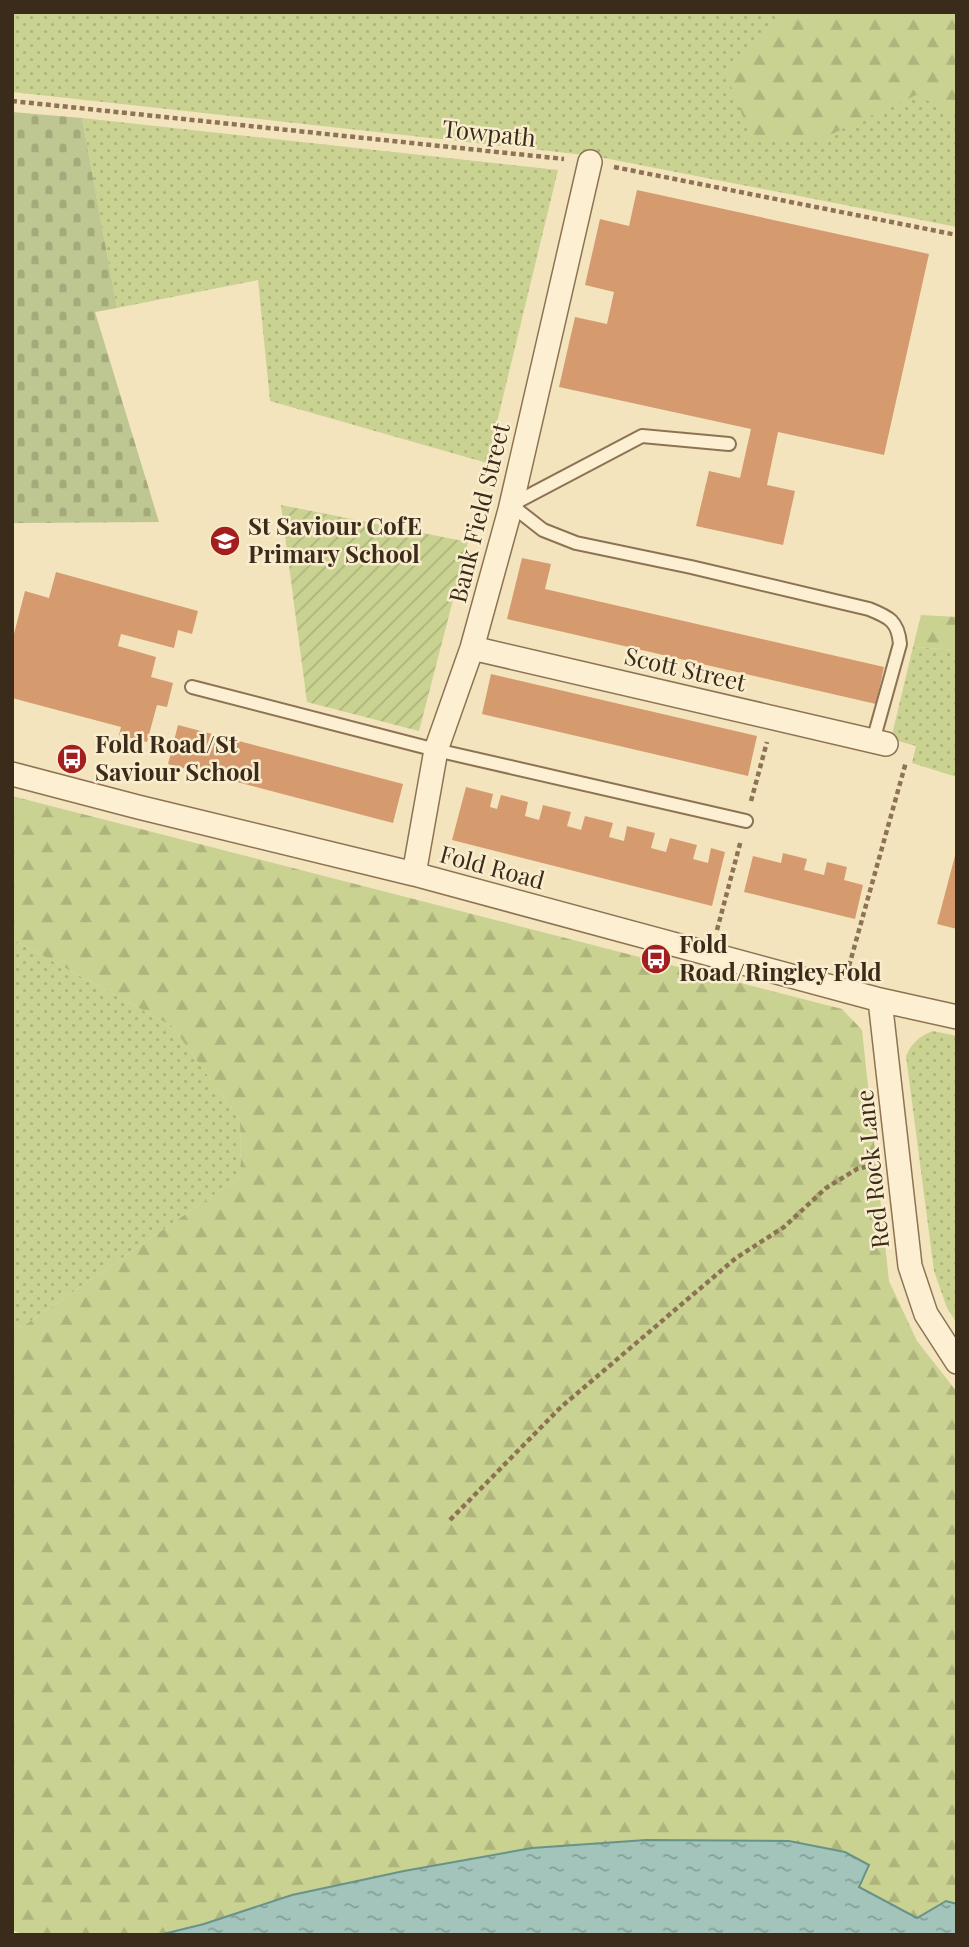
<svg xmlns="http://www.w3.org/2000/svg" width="969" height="1947" font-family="'Playfair Display',serif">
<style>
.grass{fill:url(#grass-dots)}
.forest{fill:url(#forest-firs)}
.cemetery{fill:url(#cemetery-stones)}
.garden{fill:url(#garden-furrows)}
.water{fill:url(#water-ripples);stroke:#689389;stroke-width:2}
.building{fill:#d59b6f}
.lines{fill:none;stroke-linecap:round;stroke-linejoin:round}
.lane-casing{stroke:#8d7354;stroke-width:16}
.street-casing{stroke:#8d7354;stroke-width:26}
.path{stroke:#8d7354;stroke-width:4.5;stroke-dasharray:5 3.5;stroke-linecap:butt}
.lane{stroke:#fdf0d2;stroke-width:12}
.street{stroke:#fdf0d2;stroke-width:23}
.labels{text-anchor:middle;stroke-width:5;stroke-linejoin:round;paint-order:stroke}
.street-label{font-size:24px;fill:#3b2b1b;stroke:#f9edce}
.poi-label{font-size:24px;font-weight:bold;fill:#3b2b1b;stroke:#f9edce;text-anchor:start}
</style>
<defs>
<pattern id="grass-dots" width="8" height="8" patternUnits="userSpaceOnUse" patternTransform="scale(1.75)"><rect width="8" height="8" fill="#c9d291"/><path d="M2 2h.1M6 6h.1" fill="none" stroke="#aeb47c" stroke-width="1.8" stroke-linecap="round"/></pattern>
<pattern id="forest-firs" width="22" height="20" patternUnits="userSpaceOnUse" patternTransform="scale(1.75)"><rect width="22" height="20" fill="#c9d291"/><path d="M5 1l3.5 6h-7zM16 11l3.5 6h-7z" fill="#aeb47c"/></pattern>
<pattern id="cemetery-stones" width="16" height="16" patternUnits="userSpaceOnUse" patternTransform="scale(1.75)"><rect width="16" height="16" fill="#bec691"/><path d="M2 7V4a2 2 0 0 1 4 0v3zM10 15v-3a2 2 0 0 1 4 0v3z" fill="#a4aa7c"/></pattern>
<pattern id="garden-furrows" width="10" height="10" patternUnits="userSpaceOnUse" patternTransform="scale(1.75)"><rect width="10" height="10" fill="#c9d291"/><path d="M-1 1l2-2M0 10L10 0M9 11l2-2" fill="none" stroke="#aeb47c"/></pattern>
<pattern id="water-ripples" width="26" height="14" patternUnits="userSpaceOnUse" patternTransform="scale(1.75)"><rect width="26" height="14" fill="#a2c4ba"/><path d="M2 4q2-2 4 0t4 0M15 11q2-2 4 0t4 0" fill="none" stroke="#859f96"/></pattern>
</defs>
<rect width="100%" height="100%" fill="#f3e4be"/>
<path class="grass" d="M12,12H957V227L594,156L12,92Z
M82,118L558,170L487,463L270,401L258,280L117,308Z
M913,647L957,650V777L912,763L916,746L891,739Z
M12,939L172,1026L240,1120L241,1176L22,1327L12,1325Z
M933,1031L957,1036V1323L947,1308L934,1271L906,1056C912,1043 919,1036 933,1031Z"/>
<path class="forest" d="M783,12H957V115L916,95L823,138L753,142L726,74Z
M921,615L957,617V650L913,647Z
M12,796L842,1009L862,1030L889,1281L917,1341L957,1392V1904L946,1901L917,1918L858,1886L646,1840L532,1848L404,1871L292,1895L204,1924L159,1935H24L12,1930V1325L22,1327L241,1176L240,1120L172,1026L12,939Z"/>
<path class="cemetery" d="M12,112L82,118L117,308L95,312L159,522L12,523Z"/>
<path class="garden" d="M281,505L468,542L419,731L307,702Z"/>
<path class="water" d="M646,1840L789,1841L845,1852L869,1865L859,1887L917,1918L946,1901L957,1904V1935H159L204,1924L292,1895L404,1871L532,1848Z"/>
<path class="building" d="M637,190L929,254L884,455L778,432L767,485L795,491L783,545L696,526L709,471L740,478L751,429L559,387L575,317L607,324L614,292L585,285L600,219L629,226Z
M522,558L551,564L545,589L884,667L876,704L507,619Z
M56,572L198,611L192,634L178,630L174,648L121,634L118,646L156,657L151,677L173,683L167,707L157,705L147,742L119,735L121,727L12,698V634H14L25,591L49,598Z
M491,674L757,736L748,776L482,714Z
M178,725L403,784L393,823L168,764Z
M466,787L493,794L490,807L497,809L501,795L528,802L525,816L539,820L543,805L571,812L567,826L581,830L585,816L613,823L609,837L624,841L627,826L655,833L651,848L666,852L670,838L697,845L693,859L708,863L711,848L725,852L712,906L452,840Z
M956,852H957V929L937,924Z
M783,853L807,859L804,870L824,875L827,862L847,867L844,880L863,885L855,919L744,892L753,856L781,863Z"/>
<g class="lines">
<g class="lane-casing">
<path id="lane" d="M729,444L642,436L511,505L543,530L576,543L691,567L869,609C889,617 898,621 900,644L873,741
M192,687L436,750L746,821"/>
</g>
<g class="street-casing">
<path id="street" d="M472,648L886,744
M12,774L138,807L414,874L880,1000L957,1017
M414,874L436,750L472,648L510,510L590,162
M880,1000L910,1266L926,1314L957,1362"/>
</g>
<path class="path" d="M12,101L564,159
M614,167L957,235
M751,801L767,742
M717,930L741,840
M849,966L906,762
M450,1520L561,1407L736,1258L784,1227L826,1188L857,1169L873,1165"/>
<use href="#lane" class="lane"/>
<use href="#street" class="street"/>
</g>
<defs>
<g id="school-disc" transform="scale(1.575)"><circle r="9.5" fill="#a31f1d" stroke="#f9edce"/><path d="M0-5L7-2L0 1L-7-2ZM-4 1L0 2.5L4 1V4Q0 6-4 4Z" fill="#fff"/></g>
<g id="bus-disc" transform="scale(1.575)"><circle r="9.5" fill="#a31f1d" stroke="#f9edce"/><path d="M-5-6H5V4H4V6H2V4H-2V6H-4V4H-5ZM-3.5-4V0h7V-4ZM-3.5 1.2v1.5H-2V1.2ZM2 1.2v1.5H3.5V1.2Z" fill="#fff"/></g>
</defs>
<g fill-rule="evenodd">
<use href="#school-disc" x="225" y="541"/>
<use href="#bus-disc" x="72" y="759"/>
<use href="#bus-disc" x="656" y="959"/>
</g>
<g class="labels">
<g class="street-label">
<text transform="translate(489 134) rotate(6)" y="8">Towpath</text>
<text transform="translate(480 513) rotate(-76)" y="8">Bank Field Street</text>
<text transform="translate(685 670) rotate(13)" y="8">Scott Street</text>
<text transform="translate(492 868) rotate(15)" y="8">Fold Road</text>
<text transform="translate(873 1169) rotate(-96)" y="8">Red Rock Lane</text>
</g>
<g class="poi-label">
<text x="248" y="535">St Saviour CofE<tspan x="248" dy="28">Primary School</tspan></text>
<text x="95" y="753">Fold Road/St<tspan x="95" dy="28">Saviour School</tspan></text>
<text x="679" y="953">Fold<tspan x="679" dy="28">Road/Ringley Fold</tspan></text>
</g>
</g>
<rect width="969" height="1947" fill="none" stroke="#3b2b1b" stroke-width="28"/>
</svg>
